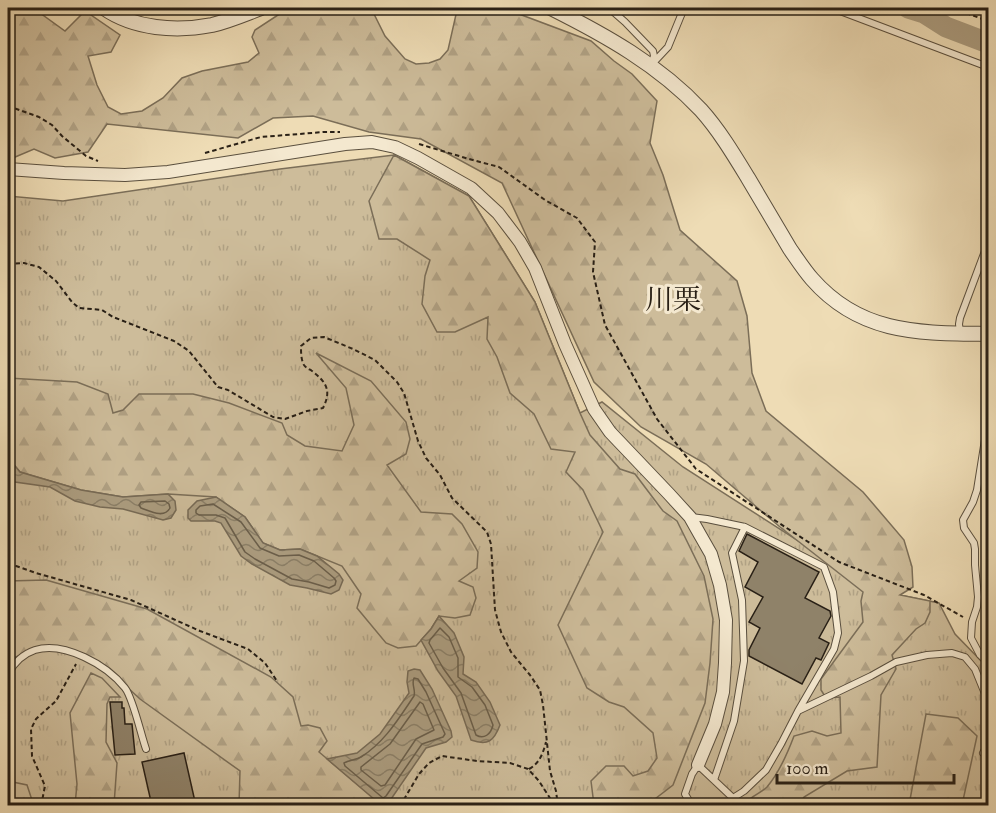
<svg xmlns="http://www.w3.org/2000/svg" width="996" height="813" font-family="'IM FELL Double Pica','Noto Serif JP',serif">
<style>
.grass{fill:url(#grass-tufts);stroke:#7b6e58;stroke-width:1.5}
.forest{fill:url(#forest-firs);stroke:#7b6e58;stroke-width:1.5}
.water{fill:url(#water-waves);stroke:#776a55;stroke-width:1.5}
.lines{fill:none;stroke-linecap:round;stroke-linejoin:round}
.shore{stroke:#6a5e4a;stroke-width:1.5}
.river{stroke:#ab9c7f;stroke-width:21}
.building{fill:#8f8269;stroke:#292016;stroke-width:1.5}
.service-casing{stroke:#5a4f3e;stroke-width:8}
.minor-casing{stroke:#5a4f3e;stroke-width:14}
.tertiary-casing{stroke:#5a4f3e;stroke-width:16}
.path{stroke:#292016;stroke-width:2;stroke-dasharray:4.5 3;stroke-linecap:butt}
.service{stroke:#f4e8cf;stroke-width:6}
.minor{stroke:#f4e8cf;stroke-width:12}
.tertiary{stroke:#f4e8cf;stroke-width:14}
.labels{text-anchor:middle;stroke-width:6;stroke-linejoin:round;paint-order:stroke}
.quarter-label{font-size:28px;fill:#292016;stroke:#f4e8cf}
</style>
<defs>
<pattern id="grass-tufts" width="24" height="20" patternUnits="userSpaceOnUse" patternTransform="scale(1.5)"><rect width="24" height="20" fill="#cdbc9a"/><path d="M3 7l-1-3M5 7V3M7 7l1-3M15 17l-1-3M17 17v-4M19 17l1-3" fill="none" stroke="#b0a184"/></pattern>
<pattern id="forest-firs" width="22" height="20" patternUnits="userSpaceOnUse" patternTransform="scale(1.5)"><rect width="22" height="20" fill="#cdbc9a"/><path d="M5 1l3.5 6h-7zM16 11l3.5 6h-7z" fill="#b0a184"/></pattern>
<pattern id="water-waves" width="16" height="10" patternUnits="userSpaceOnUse" patternTransform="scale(1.5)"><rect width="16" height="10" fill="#ab9c7f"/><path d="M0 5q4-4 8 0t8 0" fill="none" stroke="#8b7f67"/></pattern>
</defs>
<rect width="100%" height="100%" fill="#eedcb5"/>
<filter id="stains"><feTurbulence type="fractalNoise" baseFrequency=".00333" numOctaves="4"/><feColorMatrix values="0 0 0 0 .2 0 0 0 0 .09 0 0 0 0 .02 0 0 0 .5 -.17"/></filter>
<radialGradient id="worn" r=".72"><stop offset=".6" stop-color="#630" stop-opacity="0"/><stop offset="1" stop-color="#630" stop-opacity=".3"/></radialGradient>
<path class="grass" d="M394,155L469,196L535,302L580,413L602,402L683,467L875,590L939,603L955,634L988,668V805H8V196L63,201L280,169Z"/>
<path class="forest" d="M8,8H33L65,31L85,11L120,35L111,52L88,56L97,85L108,107L121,114L142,111L163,98L182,78L202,71L248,62L259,53L252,37L255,30L281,13L296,8H371L385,36L405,59L416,64L429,63L440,59L448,50L457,10L461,8H503L591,41L614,61L632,74L657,101L650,143L663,175L680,230L737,281L747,316L752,373L766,411L863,492L904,540L912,567L913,587L900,595L930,601V612L925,623L916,629L892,655L896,669L881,695L877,767L847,771L804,797L799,805H746C749,796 760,794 767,787C778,774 788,752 794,736L812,731L827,736L841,733L840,697L826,698L821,690V679L863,622L861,601L863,592L780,527L706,464L641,427L594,382L502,183L421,139L369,132L313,116L273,118L238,138L107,124L88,152L55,158L34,149L8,160Z
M394,155L469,196L535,302L580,413L590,435L620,469L635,474L663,511L677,521L704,576L713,619L710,663L705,703L673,785L647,805H594L591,781L606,766H624L633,776L648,771L657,758L653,733L624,707L609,702L587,688L558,625L603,532L583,490L566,472L575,452L551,449L534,414L510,393L497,357L487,339L488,317L455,332H437L422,304L425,276L430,260L397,239H379L369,201Z
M316,353L371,381L406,422L410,439L406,454L387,465L421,512L452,514L462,524L478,552L477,568L459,581L473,587L476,598L470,615L455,618L439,616L431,629L416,646L398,648L386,643L357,608L361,594L342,566L300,549L280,550L263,543L245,517L216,497L168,494L123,497L81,490L20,472L8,458V378L77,382L108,394L113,413L123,410L139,394H193L229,403L282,423L287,435L305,446L342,451L354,425L346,388Z
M46,580L147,609L271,677L293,697L301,726L308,725L320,728L327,741L319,752L382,805H239L240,771L140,699L100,662L64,648H36L9,660L8,663V581Z
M91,673L102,678L120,697H110L107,704L106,742L117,763L114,805H75L77,784L70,713Z
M926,714L958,718L977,736L962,805H909Z
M8,763L13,782L27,785L32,800V805H8Z"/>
<path class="water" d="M11,461L20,472L81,490L123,497L168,494L175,501L176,510L171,518L163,520L123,509L100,507L75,501L50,487L8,481V467Z
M216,497L245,517L263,543L280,550L300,549L317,556L339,574L343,580L339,590L331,594L307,588L290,585L252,564L241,556L221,523L215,521H191L188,518V510L197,501Z
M439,616L454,633L464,657L463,674L476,682L490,702L500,725C494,741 488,746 471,740L456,696L438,671L421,640L431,629Z
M414,669L420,670L432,689L451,731L452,737L446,742L426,748L387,805H381L327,759L357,753L380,734L409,693L407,682L408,671Z"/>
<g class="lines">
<path class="shore" d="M165,501L169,504L170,508C164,519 150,511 141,508L139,505L141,502Z
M213,504L241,522L260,548L279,556L299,555L314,561L334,578L336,581L335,585L329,588L309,582L292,579L255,559L245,552L225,518L216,515H199L196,513V510L200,506Z
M440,628L449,637L458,658V677L472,687L485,705L493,725C491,734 484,740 476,735L461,693L443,668L429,643L430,640Z
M414,678L418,679L426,692L445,734L443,737L422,744L386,796L383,798L345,766L344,763C349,760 356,760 361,757C385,742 399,718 414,696C416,690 411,684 414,678Z
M420,702L423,704L434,730L416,739L385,785L381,786L361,770V767L390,744Z"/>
<path class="river" d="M908,8L924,13L946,27L988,43"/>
</g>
<path class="building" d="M747,534L819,572L805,598L830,611L831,616L819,638L829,643L821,660L816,658L802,684L749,656V650L760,628L749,622L763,597L745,587L758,562L739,551Z
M110,702H122V708H124L125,724H132L135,754L115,755Z
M184,753L196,806H152L142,762Z"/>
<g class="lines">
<g class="service-casing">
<path id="service" d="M609,8L625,22L653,51L654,56L651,65
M832,8L988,67
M653,63L668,47L684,8
M960,333L959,324L960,318L988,243
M988,421L977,490L973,502L963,520L964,528L974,543L975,549V565L978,597L977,607L972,622L971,638L980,655L988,663
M691,517L707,519L745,527L824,567L833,592L838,633L834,649L798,711
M8,674C14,663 23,654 35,650C64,641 107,665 125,688C133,698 141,735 146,749
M983,753L988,744
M714,780L734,721L744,661L742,600L732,553L745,527
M733,798L744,791L766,770L781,744L798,711L871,676L896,662L927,655L952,653L965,657L975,669L988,701
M692,806L685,794L692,774L698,765L733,798"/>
</g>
<g class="minor-casing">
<path id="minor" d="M8,169L64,173L125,175L168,172L345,144L372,142L395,147L418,158L471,188L498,213L520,242L535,268L565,344L594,409L610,432L669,494L690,517L699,533L711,554L720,585L726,620L725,663L723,692L715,724L698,765"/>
</g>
<g class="tertiary-casing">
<path id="tertiary" d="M104,8C134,29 176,32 212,25C229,21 245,14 261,8
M551,8C605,35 659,65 701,110C719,130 734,155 748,178C762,202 776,225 790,249C797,259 804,270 812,279C861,335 921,333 988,334"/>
</g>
<path class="path" d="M952,8L988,21
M8,106L39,117L52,125L62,136L86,156L98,161
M419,144L469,159L499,167L545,200L577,218L595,242L593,272L605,325L657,419L696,469L839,562L924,595L963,617
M205,153L261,137L324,132H340
M8,264L24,263L39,267L56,281L72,302L79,308L102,310L113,317L174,341L189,351L218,387L228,390L273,417L285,419L307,411L323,408C332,390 326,382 312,371C309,369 306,368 304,365C301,360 301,352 301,346L311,338L324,337L353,349L375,360L397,382L404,393L418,441L426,458L440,475L452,498L487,532L491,544L495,610L501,632L511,652L530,675L540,690L543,705L550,771L556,791L558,806
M8,565L16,566L36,573L131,600L200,631L248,649L265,663L277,681
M529,769C540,763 543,753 546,742
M41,806L45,786L32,756L31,729L36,719L56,701L76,664
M400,806L419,774L429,763L442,756L477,761L510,763L528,769L539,781L555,806"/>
<use href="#service" class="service"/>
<use href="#minor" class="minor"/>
<use href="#tertiary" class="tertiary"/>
</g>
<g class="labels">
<g class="quarter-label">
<text x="673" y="309">川栗</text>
</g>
</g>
<rect width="996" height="813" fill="none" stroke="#eedcb5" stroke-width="30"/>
<rect x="9" y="9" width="978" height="795" fill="none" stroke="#292016" stroke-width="3"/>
<rect x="15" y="15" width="966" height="783" fill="none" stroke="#292016" stroke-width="1.5"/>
<path d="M777 774v9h177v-9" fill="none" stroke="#292016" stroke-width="3"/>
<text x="786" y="774" font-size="18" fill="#292016" stroke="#f4e8cf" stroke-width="4.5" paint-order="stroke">100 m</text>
<rect width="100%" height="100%" filter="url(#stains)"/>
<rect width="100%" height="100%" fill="url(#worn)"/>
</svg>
